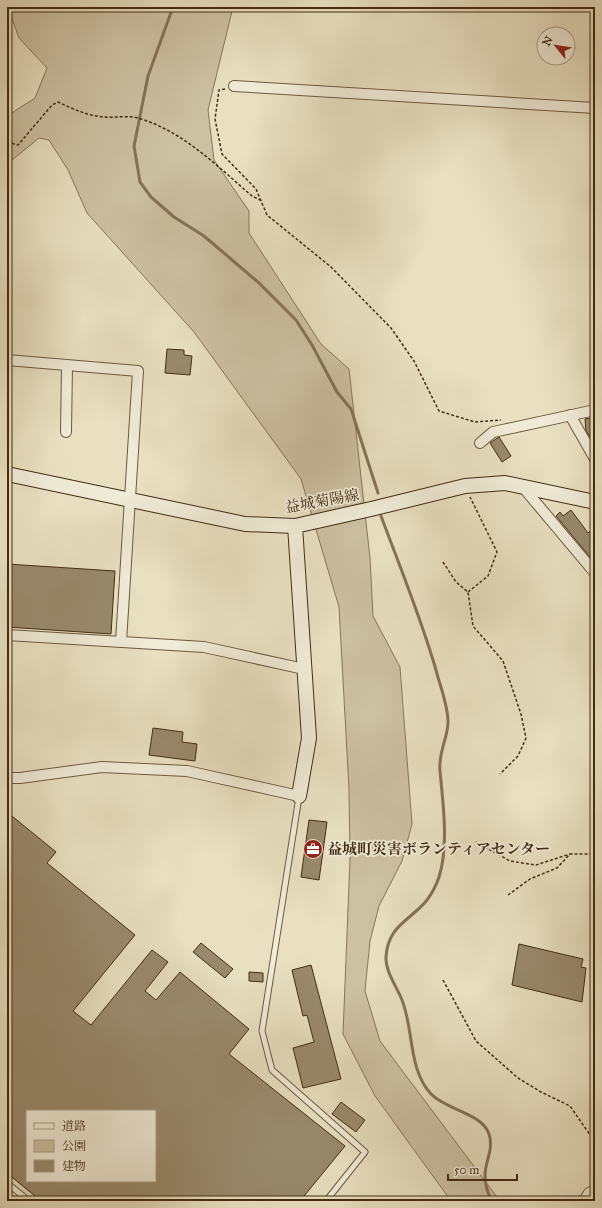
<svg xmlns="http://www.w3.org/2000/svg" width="602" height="1208" font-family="'IM FELL Great Primer','Noto Serif JP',serif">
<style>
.green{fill:#ccc1a3;stroke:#87765b}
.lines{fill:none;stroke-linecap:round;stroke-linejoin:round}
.stream{stroke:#847358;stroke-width:3}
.building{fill:#988a6d;stroke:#422c13;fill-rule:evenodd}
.lane-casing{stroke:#6c593e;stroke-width:7}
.street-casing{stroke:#6c593e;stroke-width:12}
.secondary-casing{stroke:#422c13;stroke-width:16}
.path{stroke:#422c13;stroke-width:1.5;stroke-dasharray:3 2;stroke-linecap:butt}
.lane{stroke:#f0ebd7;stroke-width:5}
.street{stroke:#f0ebd7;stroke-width:10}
.secondary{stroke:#f0ebd7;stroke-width:14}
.labels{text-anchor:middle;stroke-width:3.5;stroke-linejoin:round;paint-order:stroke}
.street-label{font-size:15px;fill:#422c13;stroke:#f0ebd7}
.poi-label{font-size:15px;font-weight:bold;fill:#422c13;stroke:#f0ebd7;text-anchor:start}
</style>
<rect width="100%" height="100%" fill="#e8e0c1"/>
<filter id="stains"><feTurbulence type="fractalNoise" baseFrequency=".005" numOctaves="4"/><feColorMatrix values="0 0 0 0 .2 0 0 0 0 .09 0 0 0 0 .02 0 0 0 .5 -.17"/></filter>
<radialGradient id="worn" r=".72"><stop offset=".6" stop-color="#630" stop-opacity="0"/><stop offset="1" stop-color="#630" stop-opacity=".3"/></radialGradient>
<path class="green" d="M8,7H233L208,110L214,160L249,211V233L321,344L349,369L370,558L373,616L400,667L412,824L402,861L379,906L370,941L365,991L380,1041L500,1201H451L375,1096L343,1034L350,859L349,789L339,607L301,479L194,332L87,213L68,170L49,140L39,138L7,164V116L35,98L47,68L19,38Z"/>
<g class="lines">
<path class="stream" d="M173,7L148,76L134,146L140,182L151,197L174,217L204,236L259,283L296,320L312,345L337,392L351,409L378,493
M381,516C400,567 421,618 436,670C440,686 448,705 448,722C448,738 438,752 440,771C443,803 449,846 439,877C437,884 431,895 427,900C410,921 388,925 386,957C385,971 397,987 402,1000C414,1030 408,1069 431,1094C446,1110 482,1113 489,1134C494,1149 485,1162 485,1175C485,1183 488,1194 492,1201"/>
</g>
<path class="building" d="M167,349L184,350V355L192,356L190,375L165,373Z
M595,417V435L591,438L586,431L585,419Z
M499,437L511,456L502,462L490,443Z
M571,510L588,533L591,530L595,535V563L556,516L560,512L563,516Z
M7,564L115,571L111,634L7,627Z
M153,728L183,732L182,742L197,744L195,761L149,755Z
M7,812L56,852L47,863L135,935L73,1011L91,1025L152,950L168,962L145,991L156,1000L180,972L249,1029L229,1054L345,1146L300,1201H41L7,1173ZM27,1111H155V1181H27Z
M309,820L327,822L319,880L301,877Z
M201,943L233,969L225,978L193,952Z
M519,944L583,959L581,967L586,968L582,1002L512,985Z
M311,965L341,1079L303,1088L293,1048L314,1042L307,1015L303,1016L292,970Z
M249,972L263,973V982L249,981Z
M341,1102L365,1120L356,1132L332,1114Z"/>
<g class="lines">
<g class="lane-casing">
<path id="lane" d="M299,797L262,1031L272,1070L365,1152L326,1201
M7,1183L29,1201"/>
</g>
<g class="street-casing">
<path id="street" d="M234,86L595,108
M7,360L138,371L121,642
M570,415L595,459
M66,432L67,365
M480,443L493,432L595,410
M522,486L595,573
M7,635L204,647L304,669
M7,778H20L102,767L187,771L299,796
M584,1201L589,1193L595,1190"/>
</g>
<g class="secondary-casing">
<path id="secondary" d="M7,474L245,524L295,526L371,509L465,486L505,483L595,502
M295,526L309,738L299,796"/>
</g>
<path class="path" d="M225,89L219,90L215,119L222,154L256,189L267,215L331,267L391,328L414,361L439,411L475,422L501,420
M7,142L18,145L52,105L58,102C73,109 88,116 104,117C115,118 127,115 138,118C183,131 217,166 252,196L260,200
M443,562L456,582L468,592L473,626L503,661L521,714L526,738L518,756L500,774
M468,592L488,576L497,552L470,497
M476,842L510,861L536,865L570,854
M508,895L530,879L557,868L570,854H595
M443,980L476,1041L518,1078L541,1092L570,1106L595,1142"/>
<use href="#lane" class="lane"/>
<use href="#street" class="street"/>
<use href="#secondary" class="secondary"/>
</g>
<defs>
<g id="office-disc" transform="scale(1)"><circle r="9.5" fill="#8f2418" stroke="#f0ebd7"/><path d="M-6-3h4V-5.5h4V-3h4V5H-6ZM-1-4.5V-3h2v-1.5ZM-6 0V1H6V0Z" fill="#fff"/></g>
</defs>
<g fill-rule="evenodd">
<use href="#office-disc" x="313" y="849"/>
</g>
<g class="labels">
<g class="street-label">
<text transform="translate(322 501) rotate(-10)" y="5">益城菊陽線</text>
</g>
<g class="poi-label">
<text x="327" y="854">益城町災害ボランティアセンター</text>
</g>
</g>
<rect width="602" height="1208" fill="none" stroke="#e8e0c1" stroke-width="24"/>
<rect x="8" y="8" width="586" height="1192" fill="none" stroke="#422c13" stroke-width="2"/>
<rect x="12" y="12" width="578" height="1184" fill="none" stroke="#422c13"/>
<rect x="26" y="1110" width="130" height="72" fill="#f0ebd7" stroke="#aa9f89"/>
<rect x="34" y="1123" width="20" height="6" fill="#f0ebd7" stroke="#aa9f89"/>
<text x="62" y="1130" font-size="12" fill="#422c13">道路</text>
<rect x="34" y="1140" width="20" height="12" fill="#ccc1a3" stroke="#aa9f89"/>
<text x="62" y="1150" font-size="12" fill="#422c13">公園</text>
<rect x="34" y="1160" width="20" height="12" fill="#988a6d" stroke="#aa9f89"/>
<text x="62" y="1170" font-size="12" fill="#422c13">建物</text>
<g transform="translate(556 46) rotate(300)"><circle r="19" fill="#f0ebd7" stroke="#aa9f89"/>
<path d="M0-3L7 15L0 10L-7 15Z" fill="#8f2418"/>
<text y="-6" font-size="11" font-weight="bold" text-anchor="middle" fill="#422c13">N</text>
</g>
<path d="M448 1174v6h69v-6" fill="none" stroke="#422c13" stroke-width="2"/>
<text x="454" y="1174" font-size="12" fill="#422c13" stroke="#f0ebd7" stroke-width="3" paint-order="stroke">50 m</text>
<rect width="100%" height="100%" filter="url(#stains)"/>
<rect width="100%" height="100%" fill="url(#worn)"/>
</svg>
